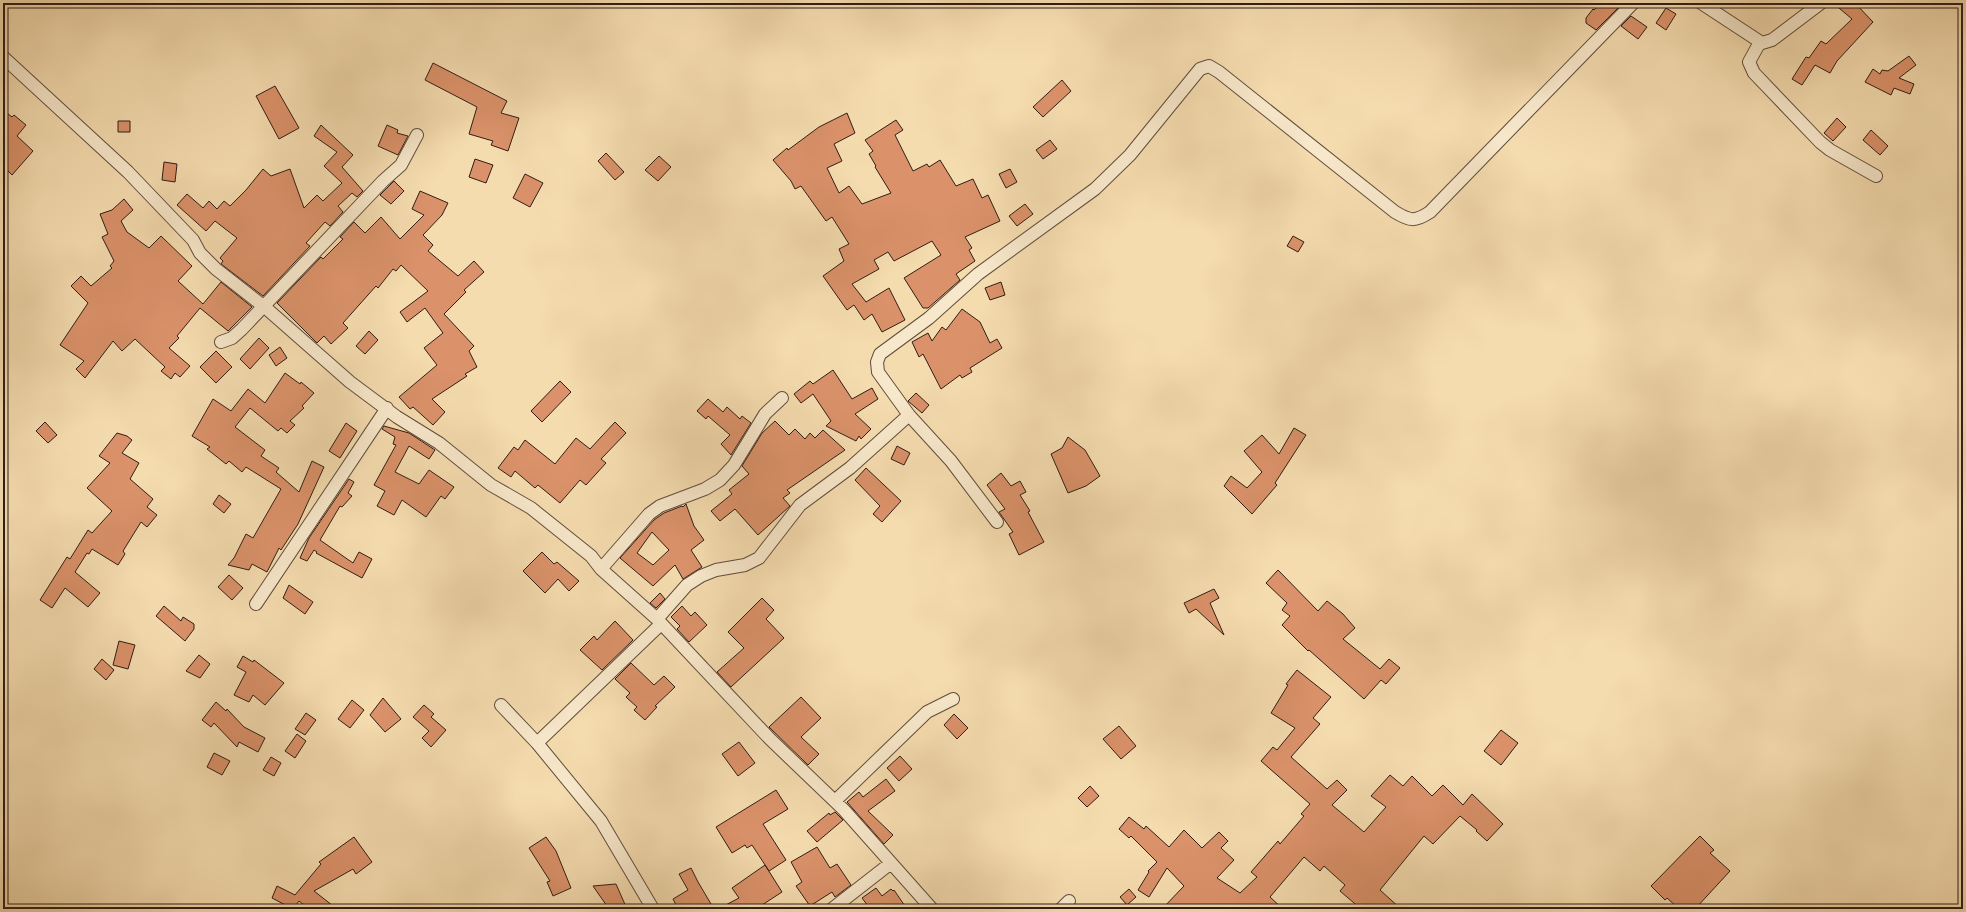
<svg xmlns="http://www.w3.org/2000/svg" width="1966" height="912" font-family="'Old Standard TT',serif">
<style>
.building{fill:#db926a;stroke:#301d15;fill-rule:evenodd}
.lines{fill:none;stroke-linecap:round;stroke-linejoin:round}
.minor-casing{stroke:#614d3c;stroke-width:14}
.minor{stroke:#f8e8cb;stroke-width:12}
</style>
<rect width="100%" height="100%" fill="#f5dcaf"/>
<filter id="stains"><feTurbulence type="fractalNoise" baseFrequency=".005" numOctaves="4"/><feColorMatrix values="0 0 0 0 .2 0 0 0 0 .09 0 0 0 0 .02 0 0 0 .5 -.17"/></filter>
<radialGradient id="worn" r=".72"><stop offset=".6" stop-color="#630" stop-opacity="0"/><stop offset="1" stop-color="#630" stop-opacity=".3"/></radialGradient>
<path class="building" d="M1595,3H1623L1596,30L1586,23V18L1593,9L1594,10L1598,6Z
M1833,3H1855L1873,22L1837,61L1830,73L1815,65L1802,85L1792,79L1806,57L1809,58L1821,41L1826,44L1852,19Z
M1666,8L1676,14L1666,30L1656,23Z
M1631,16L1647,27L1638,39L1621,26Z
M1909,56L1916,65L1899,78L1914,84L1910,94L1894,88L1891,95L1865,82L1873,69L1880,74L1882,70L1888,71Z
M433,63L507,101L501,113L519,118L508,151L491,145L493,141L469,134L477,107L425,80Z
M1062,80L1071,91L1043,117L1033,107Z
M275,86L299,128L279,139L256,96Z
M3,110L12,117L14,115L26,125L17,136L33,151L12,175L3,166Z
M847,113L855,133L834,144L842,161L827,168L839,193L849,186L862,204L891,193L875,167L876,166L869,154L873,151L865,140L896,120L903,130L895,135L913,171L927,164L929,167L940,160L956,186L973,179L982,198L988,195L1000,221L965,237L972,248L969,250L975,261L956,274L960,280L928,308H923L904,278L941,255L932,241L894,261L888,252L874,260L879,269L852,284L866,302L889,288L905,320L882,332L872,314L864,320L854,305L847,310L823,276L844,261L839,249L849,244L832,217L826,221L801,186L795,189L791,181L773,160L787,148L788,150L819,127Z
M1837,118L1846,127L1833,141L1824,133Z
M118,121H130V132H118Z
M321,125L353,155L342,167L363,191L357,197L352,193L338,206L343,212L330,226L325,222L306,243L310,246L263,296L221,264L223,261L220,258L237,238L215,221L206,231L177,205L187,194L203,208L209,201L217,209L224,201L230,206L246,190L263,169L271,176L290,169L304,208L317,195L323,201L342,183L324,166L337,152L314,136Z
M387,125L398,130L397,133L408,136L398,155L378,146Z
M1871,130L1888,146L1880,155L1863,140Z
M1050,140L1057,149L1043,159L1036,150Z
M606,153L624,172L615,180L598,161Z
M659,156L671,167L658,181L645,170Z
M475,159L493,165L486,183L469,177Z
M164,162L177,164L175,182L162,180Z
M1010,169L1017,182L1006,188L999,174Z
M525,174L543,183L530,207L513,198Z
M394,181L404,191L391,204L380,195Z
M420,191L448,203L442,215L423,235L433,245L428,251L458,276L474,261L484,272L464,290L466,292L444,314L474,346L469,351L477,367L465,374L467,376L432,399L445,412L433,425L413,407L410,409L399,397L437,365L424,348L443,333L425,308L407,322L400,312L428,291L401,265L396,271L393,269L378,288L376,286L343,323L348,328L331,344L324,336L317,343L277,303L321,257L323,259L343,239L340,237L354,222L365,233L381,217L400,239L424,215L412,209Z
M124,199L133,210L121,221L127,232L149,248L161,236L192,266L178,281L203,304L221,282L252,307L228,331L200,308L177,336L179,338L169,348L190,366L180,377L175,373L171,379L161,371L165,367L135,339L122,351L113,341L85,378L76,369L84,361L60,345L88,303L71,286L81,276L91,286L112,268L110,266L114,261L102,237L108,234L100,214L112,210Z
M1025,204L1033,214L1017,226L1009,216Z
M1293,236L1304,242L1298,252L1287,246Z
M1001,282L1005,295L990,300L985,288Z
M962,309L980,322L990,343L997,339L1002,348L970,368L972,372L962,378L960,375L941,389L923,354L919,357L912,342L928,333L932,341L942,327L946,330Z
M369,331L378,340L365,354L356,346Z
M259,338L269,348L250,369L240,359Z
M280,347L287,358L276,366L269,355Z
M216,351L232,367L216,383L200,367Z
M833,370L852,399L872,388L878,399L855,414L871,429L861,439L859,436L856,441L826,426L831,421L813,394L801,403L794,394L810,381L813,384Z
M285,373L300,384L301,382L314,393L302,406L304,408L290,421L295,425L287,433L281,428L278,431L250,408L235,427L265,450L261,456L279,468L276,472L299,492L312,461L324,467L298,524L281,550L279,548L267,572L252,564L249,570L228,565L234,558L246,534L253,538L281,489L246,467L242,472L229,461L226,464L207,449L210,447L192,436L213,399L231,411L248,389L265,403Z
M560,381L571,392L542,422L531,411Z
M916,393L929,405L922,413L908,401Z
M708,399L723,412L727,407L740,419L742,416L751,423L731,455L721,444L730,435L708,416L706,419L697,411Z
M775,421L789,435L795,429L805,439L810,433L815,438L823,430L845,450L787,490L790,493L783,498L790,506L758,535L735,509L720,521L711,511L732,494L729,490L749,474L742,466L762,433Z
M45,422L57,435L48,443L36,431Z
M615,422L626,433L601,459L606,463L586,485L580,480L560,503L538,485L535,488L515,471L511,477L498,468L514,447L518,450L525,440L555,464L576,438L590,449Z
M346,423L357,431L340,458L329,451Z
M384,426L409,433L435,450L429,459L409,446L395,472L419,484L429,470L454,487L445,499L441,496L426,517L402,500L394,515L377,506L385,491L374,485L396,445L393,444L395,437L382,429Z
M1294,428L1306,435L1275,483L1277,485L1252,514L1224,486L1231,476L1247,488L1262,472L1244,451L1262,435L1279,454Z
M117,433L127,436L132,440L122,453L139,463L130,479L153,499L147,507L157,515L147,527L141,522L123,551L125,554L118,565L92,549L89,554L87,553L75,572L100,593L88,607L65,588L52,608L40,600L67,557L70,559L88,530L92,533L112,511L87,488L110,463L99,456Z
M1068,437L1085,450L1100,476L1086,486L1068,493L1051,454L1062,448Z
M897,446L910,453L904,465L891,459Z
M866,468L901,501L882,522L873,514L880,506L855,480Z
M1001,473L1011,486L1020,481L1026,492L1020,495L1030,511L1028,512L1044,542L1019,555L1009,534L1013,532L999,512L1005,509L987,485Z
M349,479L354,482L348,493L352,496L342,507L340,506L320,540L353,563L359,552L372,559L362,578L316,553L317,552L314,550L307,561L300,558L309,538Z
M219,495L231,504L224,513L213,504Z
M686,504L694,526L704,540L691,550L702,567L683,579L675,565L653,586L620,558L654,520L664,513L682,506L683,507ZM652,532L669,550L653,565L637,553Z
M542,552L554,564L557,562L579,581L569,591L558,579L545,593L523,571Z
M1278,570L1318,611L1327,601L1343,614L1355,628L1343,639L1380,669L1389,659L1400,668L1386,684L1381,680L1364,699L1309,650L1308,651L1282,625L1290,616L1282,610L1287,603L1266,583Z
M229,575L243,588L232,600L218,587Z
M289,585L313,602L305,614L283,598Z
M1214,589L1219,598L1210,603L1224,635L1196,609L1189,613L1184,603Z
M660,593L665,599L656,608L650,603Z
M762,598L774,610L766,619L784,638L731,687L717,672L744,648L728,632Z
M164,606L181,621L183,617L194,624V629L185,641L156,616Z
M682,606L691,616L695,612L707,625L689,642L677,629L680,626L671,617Z
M615,621L633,640L602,670L580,650L594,636L597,640Z
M119,641L135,645L128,669L113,665Z
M199,655L210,664L200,678L186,671Z
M243,656L253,662L254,660L284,683L265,705L253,695L249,702L234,695L246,672L237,667Z
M102,659L114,670L106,680L94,669Z
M631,663L654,685L664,676L675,687L655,706L657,707L645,720L634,710L637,707L626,697L630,693L615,679Z
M1297,670L1331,697L1313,718L1320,724L1291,757L1327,789L1337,780L1347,790L1332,805L1364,832L1386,807L1371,796L1390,775L1403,786L1412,776L1432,796L1443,785L1463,805L1472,794L1503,824L1487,841L1476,831L1477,830L1460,816L1433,844L1424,836L1380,890L1401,909H1361L1340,891L1345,885L1324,866L1320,871L1304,857L1270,897L1283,909H1162L1184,886L1167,868L1149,897L1138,890L1149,872L1148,871L1157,862L1131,836L1129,838L1119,829L1129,817L1144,829L1146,826L1169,847L1184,830L1202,848L1219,832L1228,841L1221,848L1234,860L1217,878L1240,893L1257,877L1251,872L1278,841L1280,844L1304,816L1301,814L1310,804L1261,761L1273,747L1277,750L1295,728L1271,713L1288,685L1286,684Z
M801,697L821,718L801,737L819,754L808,765L769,727Z
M383,698L401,719L385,732L370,715Z
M352,700L364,710L350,728L338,719Z
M216,702L226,711L227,709L244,727L265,738L258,752L239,742L237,747L214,723L211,727L202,720Z
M424,705L434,714L431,717L446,730L431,747L422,738L429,731L413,717Z
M306,713L316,720L305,735L295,729Z
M954,714L968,728L957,739L944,725Z
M1119,726L1136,746L1121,759L1103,739Z
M1501,730L1518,743L1501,765L1484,751Z
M297,734L306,741L295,758L285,751Z
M739,742L755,763L738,776L722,754Z
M214,753L230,761L222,775L207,767Z
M900,756L912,769L899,781L887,768Z
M271,757L281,763L274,776L263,770Z
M886,779L895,791L868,811L893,835L884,844L847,802L859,792L863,797Z
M1090,786L1099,796L1087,807L1078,798Z
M776,790L788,809L763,824L786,860L769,871L752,845L747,848L745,845L732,853L716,827Z
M835,812L843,820L817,842L807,831L829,813L830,815Z
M1700,836L1714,850L1710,853L1730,871L1695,909H1679L1667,898L1665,900L1651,886Z
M354,837L372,862L356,874L353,869L314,891L337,909H309L299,901L293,909L272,898L277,886L295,895L321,864L319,862Z
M546,837L556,851L571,888L553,896L547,882L550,881L529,848Z
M817,847L830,868L837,864L851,885L835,897L832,892L810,906L796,886L802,882L791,862Z
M765,865L782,892L756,909H718L739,898L732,888Z
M691,868L698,882L714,909H678L673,899L688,890L679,874Z
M616,884L627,909H609L593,886Z
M876,888L882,896L891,889L893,891L894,890L907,909H864L868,906L862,898Z
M1129,889L1136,897L1127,905L1120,897Z"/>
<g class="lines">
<g class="minor-casing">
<path id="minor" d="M1701,3L1762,43L1772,40L1821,3
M1760,42L1749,62L1754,73L1820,142L1830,150L1876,176
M3,57L128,172L193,240L200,253L216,269L267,309L350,382L397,417L439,443L491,485L531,508L591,556L601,569L657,619L770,739L844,810L932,909
M221,342L232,338L242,329L383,181L401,165L417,135
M909,415L951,461L997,522
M601,569L649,514L660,506L705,489L720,480L734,465L765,414L782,398
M256,604L387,408
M657,619L687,585L701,576L716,570L745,565L759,558L800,505L850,468L909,415L878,372L877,362L880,354L929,318L978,274L1095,189L1130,155L1200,69L1209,66L1219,72L1395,212C1410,221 1415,222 1430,212L1633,3
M501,705L537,743L601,821L653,909
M537,743L661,624
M835,801L927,712L953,699
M832,909L891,863
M1061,909L1069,901"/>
</g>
<use href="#minor" class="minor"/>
</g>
<rect width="1966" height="912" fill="none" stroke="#f5dcaf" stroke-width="16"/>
<rect x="4" y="4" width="1958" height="904" fill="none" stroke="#301d15" stroke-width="2"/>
<rect x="8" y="8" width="1950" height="896" fill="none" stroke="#301d15"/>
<rect width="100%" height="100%" filter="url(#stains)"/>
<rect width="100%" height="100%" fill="url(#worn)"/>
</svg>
